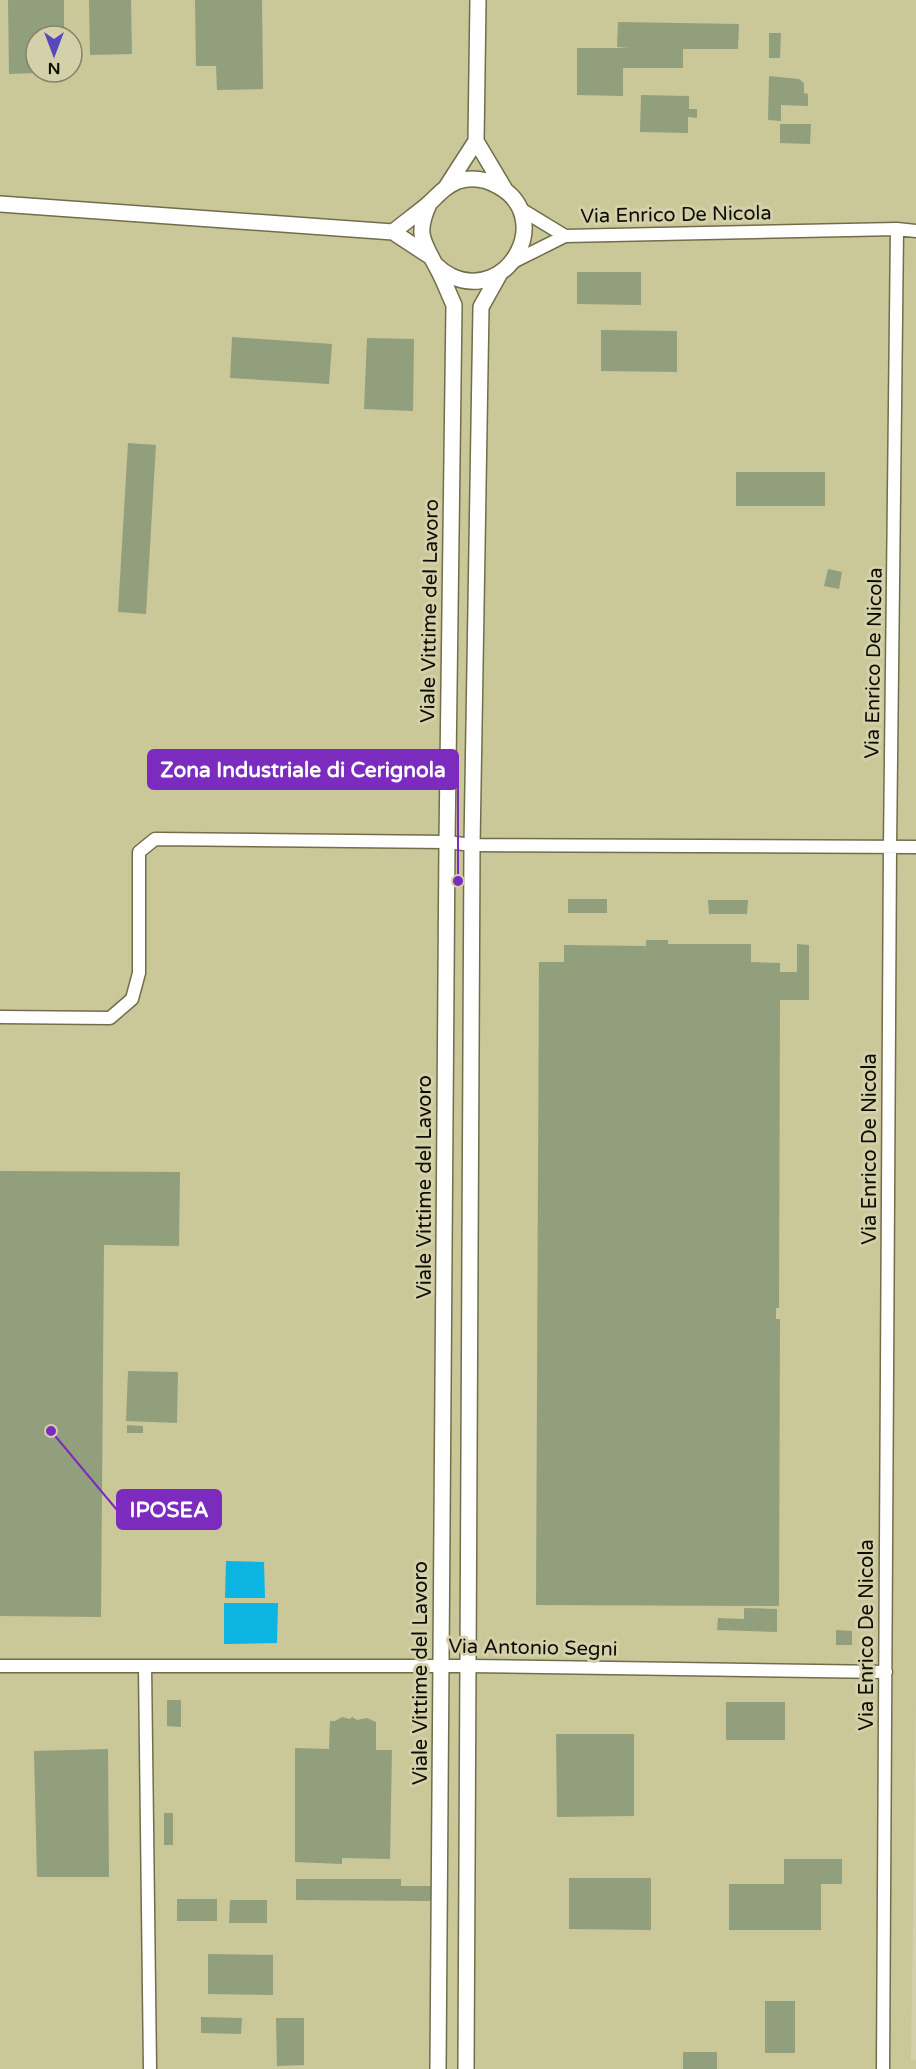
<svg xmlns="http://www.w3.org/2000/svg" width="916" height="2069" font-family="'Varela Round',sans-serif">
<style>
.built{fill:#cac799;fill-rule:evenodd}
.water{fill:#0bb4e1}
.building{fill:#929f7c}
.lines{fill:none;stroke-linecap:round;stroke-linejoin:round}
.minor-casing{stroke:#716e4b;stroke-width:15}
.tertiary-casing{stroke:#716e4b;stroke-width:18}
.minor{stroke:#fff;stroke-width:12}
.tertiary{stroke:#fff;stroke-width:15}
.labels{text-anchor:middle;stroke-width:6;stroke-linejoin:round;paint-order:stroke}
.street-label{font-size:20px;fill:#0e0d02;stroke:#d4d1aa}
.leader{fill:none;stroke:#7b2cbf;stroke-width:2}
.callout-dot{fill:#7b2cbf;stroke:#d4d1aa;stroke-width:2}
.callout{fill:#7b2cbf;stroke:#7b2cbf;stroke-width:2}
.callout-label{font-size:21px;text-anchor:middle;font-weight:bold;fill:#fff}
</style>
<rect width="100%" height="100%" fill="#d4d1aa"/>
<path class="built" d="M0,0H916V1691L911,2060H916V2069H0ZM36,36H72V72H36Z"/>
<path class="water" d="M226,1561L264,1562L265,1598H225Z
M224,1603H278L277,1643L224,1644Z"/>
<path class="building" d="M8,0H64V36H36V73L9,74Z
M89,0H131L132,54L90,55Z
M195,0H262L263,89L217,90L216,66H196Z
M618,22L739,24L738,49H683V68H623V96L577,95V48H629L617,47Z
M769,33H781L780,58H769Z
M769,76L799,79L804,83V93L808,94V106L781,105V121L768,120Z
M641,95L689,96V109H697V118L688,117V133L640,132Z
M780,124H811L810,144L780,143Z
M577,272H641V305L577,304Z
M601,330L677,331V372L601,371Z
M232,337L332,344L329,384L230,378Z
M367,338L414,339L413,411L364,409Z
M128,443L156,445L146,614L118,612Z
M736,472H825V506H736Z
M828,569L842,572L839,589L824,586Z
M568,899H607V913H568Z
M708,900H748L747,914H709Z
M646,940H668V944H751V962L780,963V972H797V944L809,945V1000H780L779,1308H776V1319H780L779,1606L536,1605L539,962H564V945L646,946Z
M0,1171L180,1172L179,1246L104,1245L101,1617L0,1616Z
M128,1371L178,1372L177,1423L126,1421Z
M127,1425L143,1426V1433H127Z
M744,1608L777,1609V1632L717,1630L718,1618L744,1619Z
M836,1630L852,1631V1645H836Z
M167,1700H181V1727L167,1726Z
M726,1702H785V1740H726Z
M342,1717L350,1719L352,1717L357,1720L367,1718L376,1722V1750H392L390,1859L342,1858V1864L295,1862V1748L329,1749L330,1721H335Z
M556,1734H634V1816L557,1817Z
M108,1749L109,1877H37L34,1751Z
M164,1813H173V1845H164Z
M784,1859H842V1884H821V1930H729V1884H784Z
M569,1878H651V1930L569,1929Z
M296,1879H401V1886H431V1901L296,1900Z
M177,1899H217V1921H177Z
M230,1900H267V1923H229Z
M208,1954L273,1955V1995L208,1994Z
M765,2001H795V2053H765Z
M201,2017L242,2018L241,2034L201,2033Z
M276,2018H304V2065L277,2066Z
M683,2052H717V2069H683Z"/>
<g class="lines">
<g class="minor-casing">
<path id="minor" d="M519,208L565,236
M513,262L565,236L897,229L916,231
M0,1017L110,1018L132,999L139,973V852L155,839L447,842L472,845L916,847
M0,1666H469L886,1672
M145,1666L150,2069
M883,2069L890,847L897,229"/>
</g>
<g class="tertiary-casing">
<path id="tertiary" d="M476,141L478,0
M476,141L504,188
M447,186L476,141
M0,204L393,232L428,255
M429,204C416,233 422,240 436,266C443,278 448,292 454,305L447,842L438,2069
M393,232C404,223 415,215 426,206C438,196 442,188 458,181C471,177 486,179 498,186C555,217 509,303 451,276C445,273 440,269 436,265
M466,2069L472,845L481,307L500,273"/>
</g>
<use href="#minor" class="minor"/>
<use href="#tertiary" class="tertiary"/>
</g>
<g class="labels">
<g class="street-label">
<text transform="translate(676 214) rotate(-1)" y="7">Via Enrico De Nicola</text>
<text transform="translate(429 611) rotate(-89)" y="7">Viale Vittime del Lavoro</text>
<text transform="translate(873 663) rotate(-89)" y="7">Via Enrico De Nicola</text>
<text transform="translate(869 1149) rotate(-90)" y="7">Via Enrico De Nicola</text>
<text transform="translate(424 1187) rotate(-90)" y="7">Viale Vittime del Lavoro</text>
<text transform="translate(866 1635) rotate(-90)" y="7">Via Enrico De Nicola</text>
<text transform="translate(533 1647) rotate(1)" y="7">Via Antonio Segni</text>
<text transform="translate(420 1673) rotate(-90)" y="7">Viale Vittime del Lavoro</text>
</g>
</g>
<path class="leader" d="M458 881L458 770M51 1431L117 1510"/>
<g class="callout-dot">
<circle cx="458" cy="881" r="6"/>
<circle cx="51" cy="1431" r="6"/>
</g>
<g class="callout">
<rect x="148" y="750" width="310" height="39" rx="6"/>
<rect x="117" y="1490" width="104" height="39" rx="6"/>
</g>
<g class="callout-label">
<text x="303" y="777">Zona Industriale di Cerignola</text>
<text x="169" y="1517">IPOSEA</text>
</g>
<g transform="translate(54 54) rotate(180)"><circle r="28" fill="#d4d1aa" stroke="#858367" stroke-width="1.5"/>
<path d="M0-4.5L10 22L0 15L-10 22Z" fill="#5947bf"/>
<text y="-9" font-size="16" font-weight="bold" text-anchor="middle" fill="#0e0d02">N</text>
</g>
</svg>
